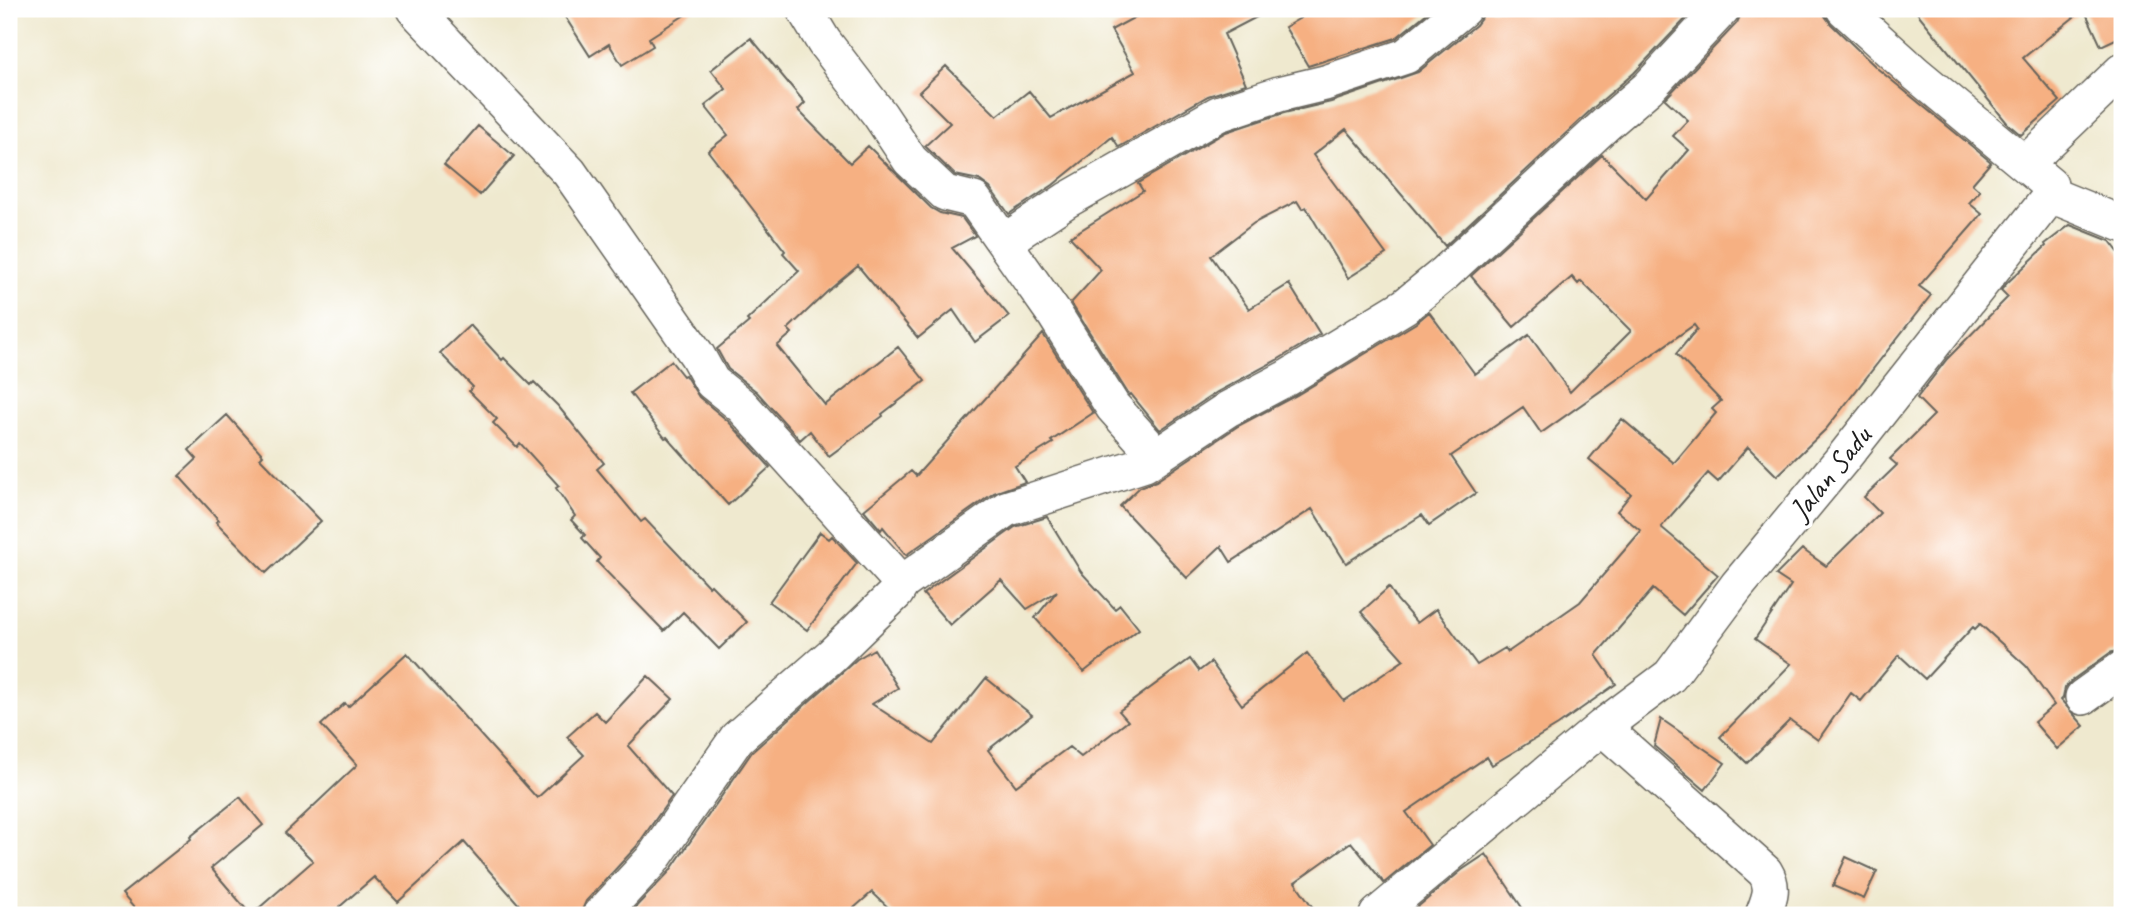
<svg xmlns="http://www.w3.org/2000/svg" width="2131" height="924" font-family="Caveat,sans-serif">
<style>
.building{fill:#f6b082}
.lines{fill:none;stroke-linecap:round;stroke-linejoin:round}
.street-casing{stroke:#66645b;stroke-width:38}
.street{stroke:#fff;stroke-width:35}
.labels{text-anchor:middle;stroke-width:7;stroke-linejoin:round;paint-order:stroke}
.street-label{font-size:30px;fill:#1c1c1c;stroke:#fff}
</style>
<rect width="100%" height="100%" fill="#fff"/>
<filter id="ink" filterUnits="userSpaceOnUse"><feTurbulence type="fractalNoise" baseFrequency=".0143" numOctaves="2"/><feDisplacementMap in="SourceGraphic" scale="14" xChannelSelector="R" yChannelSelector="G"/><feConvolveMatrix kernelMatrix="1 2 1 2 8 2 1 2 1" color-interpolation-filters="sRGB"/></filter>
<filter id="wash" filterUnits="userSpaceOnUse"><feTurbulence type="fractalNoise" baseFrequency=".00686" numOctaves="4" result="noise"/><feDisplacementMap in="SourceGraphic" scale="28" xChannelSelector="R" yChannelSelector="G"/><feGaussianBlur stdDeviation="1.57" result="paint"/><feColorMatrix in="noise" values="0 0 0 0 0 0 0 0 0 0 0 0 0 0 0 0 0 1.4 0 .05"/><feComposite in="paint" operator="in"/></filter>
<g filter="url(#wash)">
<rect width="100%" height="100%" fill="#efe9cf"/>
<g id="blocks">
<path class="building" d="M560,9H694L649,38L653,46L622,65L609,44L590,56Z
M1150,9H1272L1224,34L1246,84L1208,96L1119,147L1112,137L1053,185L1009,214L990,188L979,180L955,175L925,146L950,123L919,92L946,66L997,116L1029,91L1051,118L1135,72L1111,30Z
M1316,9H1432L1396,38L1308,66L1285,27Z
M1483,9H1695L1634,73L1592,109L1445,246L1346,129L1313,155L1386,254L1348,278L1306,207L1302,209L1297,201L1254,223L1211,256L1249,309L1289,284L1320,334L1277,360L1217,392L1160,430L1131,394L1129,395L1071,303L1101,270L1070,237L1143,191L1138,183L1226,132L1284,113L1331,102L1418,72L1476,25L1482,17Z
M1742,9H1824L1825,16L1831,24L1878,69L1991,162L1972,184L1980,191L1969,203L1982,214L1919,286L1931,295L1826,429L1777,476L1748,447L1718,482L1708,473L1661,527L1718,575L1683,615L1653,589L1596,655L1616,684L1558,725L1492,765L1487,757L1406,812L1430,845L1384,883L1351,842L1295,882L1318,915H896L872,892L846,915H628L669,872L752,752L857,659L874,649L898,688L872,704L933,744L986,678L1032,715L988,750L1016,786L1069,747L1081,757L1128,721L1119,711L1190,659L1199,671L1211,662L1242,705L1307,653L1344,701L1404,660L1361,612L1389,587L1397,600L1417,623L1436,609L1477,665L1505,648L1508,652L1580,602L1641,531L1617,511L1631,494L1589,459L1622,419L1674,463L1716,413L1712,409L1721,401L1676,354L1697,329L1694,325L1541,433L1523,407L1451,456L1476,493L1429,525L1422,515L1346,563L1312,509L1231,562L1221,546L1187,578L1120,506L1140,487L1156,481L1238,426L1297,395L1416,323L1429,312L1475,374L1529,335L1570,392L1631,331L1581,281L1578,284L1572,277L1514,327L1471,276L1602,155L1646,199L1689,150L1673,136L1688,120L1665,99L1737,23L1741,14Z
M1914,9H2084L2023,58L2060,101L2021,135L2008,124Z
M2084,9H2122V36L2101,46Z
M751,38L805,103L798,110L850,163L868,146L931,208L940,213L962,218L975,236L952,248L1009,316L975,342L953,310L918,338L858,266L828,291L788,329L792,333L777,346L825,405L898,347L925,381L882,414L883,416L829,456L810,431L800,440L757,392L728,369L717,349L749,322L747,320L799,271L783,253L785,251L708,151L728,135L705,106L726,89L711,70Z
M478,126L514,156L480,195L444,165Z
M2070,225L2110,241L2122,257V649L2110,653L2071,681L2065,688L2063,698L2061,700L2084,726L2057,749L2034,722L2054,705L2026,666L1980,624L1975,629L1973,627L1925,679L1899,655L1861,701L1851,693L1818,740L1790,720L1747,763L1720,737L1791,664L1755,639L1791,585L1776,575L1802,549L1826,566L1880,513L1864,497L1897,465L1890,459L1934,415L1917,398L1947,359L2008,297L2001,290L2007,283L2046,246L2045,244Z
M470,325L502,360L504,358L531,385L534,382L558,406L604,463L597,469L641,522L645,519L709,587L711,585L747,622L719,649L683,612L664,631L597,562L600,558L582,538L585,535L571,520L575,516L556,488L559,486L520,443L517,447L493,423L497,419L469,391L473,387L440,353Z
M1043,334L1093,413L1051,441L1053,443L1015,466L1025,482L994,493L906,555L883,527L881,530L864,510L911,471L916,476Z
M671,361L683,376L685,375L699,397L728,421L770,467L728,505L667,437L665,438L630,393Z
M227,415L263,455L260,458L321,521L266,573L216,522L219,520L179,476L197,459L189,450Z
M1047,517L1081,572L1115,609L1120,605L1139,629L1084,672L1035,618L1057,591L1027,609L1001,580L950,625L923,594L1015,527Z
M820,532L829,539L832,536L857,563L807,630L769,602Z
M407,653L537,798L584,755L567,737L595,712L605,722L648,676L673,699L628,746L672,796L636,847L586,901L582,910L581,915H528L464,842L398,902L374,877L330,915H140L122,894L191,839L190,837L240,797L263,825L211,868L251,915L313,861L285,833L357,765L321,725L345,703L348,707Z
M1661,719L1725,763L1705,790L1654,746Z
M1486,854L1527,915H1408L1462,870Z
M1846,857L1877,871L1864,899L1833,886Z"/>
</g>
</g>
<g filter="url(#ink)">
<use href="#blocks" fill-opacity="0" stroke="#66645b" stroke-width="2"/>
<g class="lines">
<g class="street-casing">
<path id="street" d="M414,9L569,172L697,355L712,382L742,406L902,583
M804,9L824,42L880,115L910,160L945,193L974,200L1055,315L1113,407L1157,456
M2025,164L2122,71
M2051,195L2122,224
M1005,241L1067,200L1218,114L1279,94L1325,83L1406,56L1463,9
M2083,697L2122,669
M1602,727L1765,872C1775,888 1769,899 1763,915
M601,915L652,860L737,738L832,655L896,593L902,583L1006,509L1145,464L1228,409L1287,378L1405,306L1444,274L1606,124L1648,88L1722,9
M1377,915L1602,727L1670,676L1737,586L1844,457L2051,195L2050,185L1915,73L1844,9"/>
</g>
<use href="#street" class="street"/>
</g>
</g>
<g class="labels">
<g class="street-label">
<text transform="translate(1830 473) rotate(-51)" y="10">Jalan Sadu</text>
</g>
</g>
<rect width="2131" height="924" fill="none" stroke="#fff" stroke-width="35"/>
</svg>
